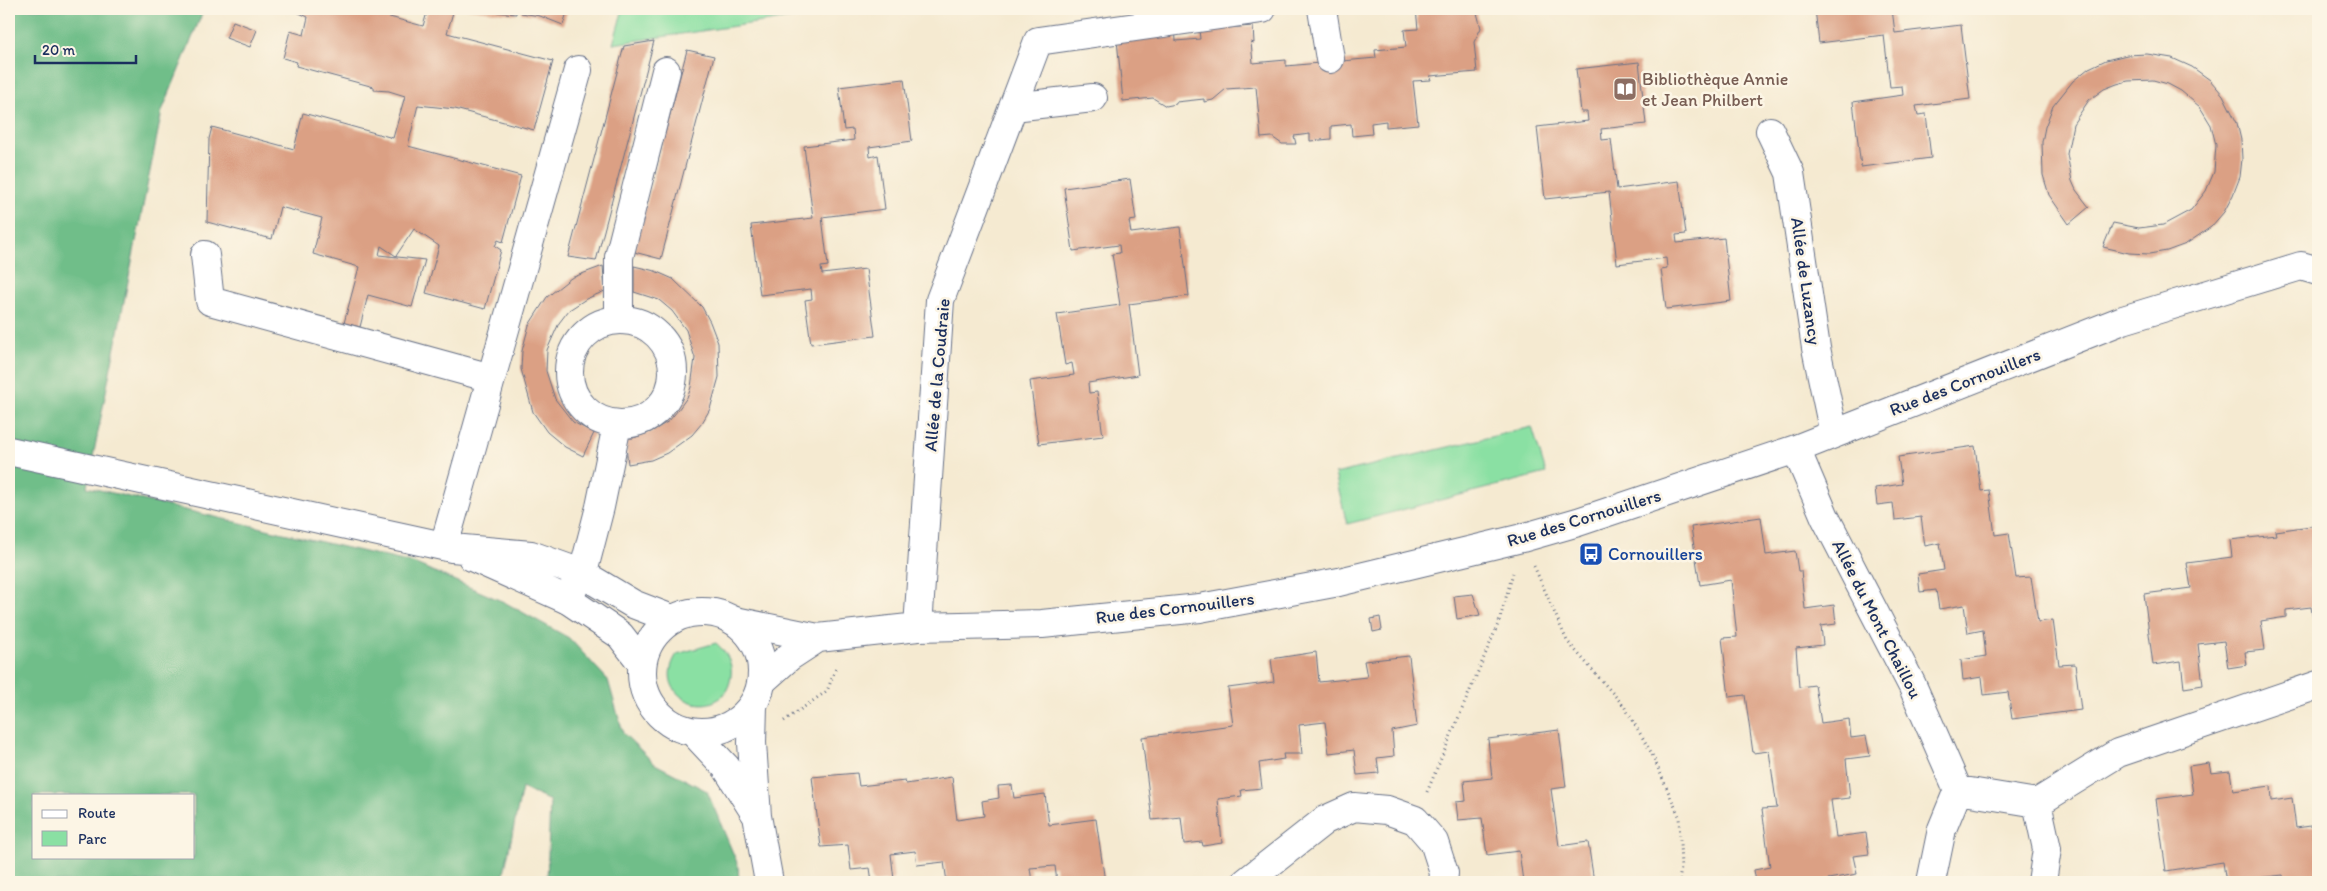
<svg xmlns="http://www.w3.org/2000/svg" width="2327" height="891" font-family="Itim,sans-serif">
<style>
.green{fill:#8ae0a3;stroke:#528880}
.forest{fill:#6fbe89;stroke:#457674;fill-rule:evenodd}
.building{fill:#dba084}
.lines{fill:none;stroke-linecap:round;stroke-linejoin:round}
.minor-casing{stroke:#677086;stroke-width:30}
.major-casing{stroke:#677086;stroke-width:30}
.path{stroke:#677086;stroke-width:3;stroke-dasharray:1 4;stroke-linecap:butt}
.minor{stroke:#fff;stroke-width:28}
.major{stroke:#fff;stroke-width:28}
.labels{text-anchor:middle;stroke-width:5;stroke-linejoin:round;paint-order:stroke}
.education-label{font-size:18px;fill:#785e54;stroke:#fcf5e5;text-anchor:start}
.street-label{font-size:18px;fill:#1b2f5e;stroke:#fcf5e5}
.transit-label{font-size:18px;fill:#164399;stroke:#fcf5e5;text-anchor:start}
</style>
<rect width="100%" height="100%" fill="#fcf5e5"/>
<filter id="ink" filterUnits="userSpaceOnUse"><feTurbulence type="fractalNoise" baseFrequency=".02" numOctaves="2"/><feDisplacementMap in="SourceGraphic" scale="10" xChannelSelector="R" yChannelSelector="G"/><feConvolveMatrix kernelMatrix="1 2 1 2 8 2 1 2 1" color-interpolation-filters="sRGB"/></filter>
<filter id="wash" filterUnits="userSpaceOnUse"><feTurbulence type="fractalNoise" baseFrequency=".0096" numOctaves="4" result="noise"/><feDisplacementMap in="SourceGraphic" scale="20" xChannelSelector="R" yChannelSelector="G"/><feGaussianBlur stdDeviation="1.12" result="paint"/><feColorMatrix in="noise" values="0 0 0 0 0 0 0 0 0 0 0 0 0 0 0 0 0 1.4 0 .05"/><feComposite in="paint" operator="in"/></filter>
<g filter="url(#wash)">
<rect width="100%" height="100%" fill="#f5ead1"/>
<path class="green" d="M623,9H851L613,44Z
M1532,427L1546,473L1347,524L1335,474Z
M716,643C726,652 733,662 731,676C725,727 647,701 677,654Z"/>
<path class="forest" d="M9,9H204L162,111L87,487L416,564L504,602L569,638L608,680L623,733L655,764L707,791L738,865L739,882H547L550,801L522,788L503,878L497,882H9ZM34,795H194V857H34Z"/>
<g id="blocks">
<path class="building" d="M299,9H360L423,26L428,9H454L447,33L553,61L534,130L455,109L418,105L408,146L521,176L503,242L498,240L495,246L501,250L485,309L426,293L439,246L414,229L396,256L381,246L379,255L425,260L412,307L368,295L360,327L344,323L359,267L313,254L322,218L280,207L272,239L207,222L209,139L212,127L294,149L303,113L393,138L405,96L389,91L374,90V87L296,66L297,62L283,58L290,31L304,35L308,17L297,12Z
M466,9H516V14Z
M522,9H568L563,25L540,16L521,13Z
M1416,9H1476L1481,28L1474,42L1477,72L1430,76L1431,80L1413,81L1418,124L1386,127V121L1371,123L1372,134L1352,136L1351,124L1331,126V139L1310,141V134L1294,136L1296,144H1282L1272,137L1261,138L1256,87L1226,89L1213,100L1204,102V99L1176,102V104L1166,106L1153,98L1123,101L1117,40L1175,24L1176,41L1200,39L1199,30L1253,26L1254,43L1251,42L1253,63L1286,60V66L1376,58L1375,50L1406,47L1404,30L1418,29Z
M1815,9H1892L1895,33L1961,25L1970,99L1916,106L1918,115L1926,114L1931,158L1861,167L1853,102L1903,95L1902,86L1890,87L1884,35L1819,43Z
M233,21L257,30L250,47L226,38Z
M654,41L596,261L568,257L624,46Z
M687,50L714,56L661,259L634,252Z
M2147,54L2172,58L2192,67L2210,80L2223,95L2237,123L2241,140L2242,159L2240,177L2233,195L2224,212L2211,227L2186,244L2167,251L2149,254L2129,253L2103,247L2113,223L2139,228L2163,225L2191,210L2206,191L2214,172L2216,145L2211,125L2200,107L2181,91L2168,84L2153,80L2128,81L2117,84L2104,89L2089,100L2073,124L2067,154L2072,181L2076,190L2089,207L2069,224L2049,195L2043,175L2042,142L2045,127L2053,106L2073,81L2089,68L2106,60L2127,55Z
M1639,62L1646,124L1601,129L1602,140L1611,139L1617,189L1679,181L1686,234L1676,235L1677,243L1724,238L1731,301L1666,309L1661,269L1667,268L1666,258L1617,264L1609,192L1545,199L1537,127L1588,121L1587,112H1581L1576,69Z
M904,79L912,141L869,147L870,157L878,155L885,209L822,217L828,266L821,267L822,274L866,269L875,336L811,344L805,300L812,299L811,289L760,295L751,225L813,218L804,146L854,140L853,129L844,130L839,87Z
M1130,179L1136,220L1129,221L1131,233L1180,227L1189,296L1129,304L1138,375L1088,383L1089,393L1097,392L1103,436L1039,444L1030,381L1074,375L1072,363L1065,365L1057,314L1120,305L1112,254L1120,253L1119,245L1073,251L1064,188Z
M603,266L605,291L586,299L569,310L559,323L547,350L546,371L555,399L573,422L594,433L583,456L565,447L547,432L533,412L521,369L522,351L529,325L547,297L571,278Z
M634,266L655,271L673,279L702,307L710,322L718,343L719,377L710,409L702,423L692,435L667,453L651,460L628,464L625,438H633L651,432L669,421L678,410L688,396L691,387L695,358L686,330L672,311L659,300L634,292Z
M1975,446L1981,491L1989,490L1995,535L2009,533L2016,578L2031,577L2038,622L2053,620L2059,665L2075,664L2081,710L2012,719L2008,692L1984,695L1982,677L1963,680L1961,660L1986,656L1983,630L1968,633L1964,605L1939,609L1936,590L1920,592L1918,574L1944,570L1940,543L1925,546L1921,517L1895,520L1893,503L1877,505L1875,488L1902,484L1898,457Z
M1761,517L1766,555L1795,551L1798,571H1801L1805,609L1834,605L1836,624L1821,626L1823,645L1796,648L1799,687L1815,685L1821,723L1849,719L1851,738L1866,736L1870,756L1846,759L1850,798L1831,800L1836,837L1866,833L1869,854L1853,856L1857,874L1828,879V882H1756L1754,870L1770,867L1762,809L1777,808L1769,751L1753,753L1745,695L1729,697L1722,638L1737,637L1731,580L1700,585L1691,527Z
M2318,525V624L2314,625L2311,607L2286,610V617L2261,621L2265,650L2245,652L2247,665L2228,668L2224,641L2198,644L2203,685L2184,688L2181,661L2153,665L2144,594L2191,588L2187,563L2232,557L2230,540L2276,535L2275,531Z
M1473,594L1480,615L1457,619L1454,596Z
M1380,617L1382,630L1373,632L1371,619Z
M1316,652L1319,682L1367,677L1364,661L1409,656L1417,726L1392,731L1394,756L1377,758L1379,773L1357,775L1354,750L1329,753L1325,722L1299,725L1302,754H1283L1284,759L1259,763L1262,788L1241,790L1242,796L1218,799L1222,843L1203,846L1202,842L1184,844L1181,817L1152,820L1142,737L1233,725L1228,688L1274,682L1271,659Z
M1559,730L1566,787L1551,789L1559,846L1588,842L1594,882H1523L1519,851L1487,855L1482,818L1458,820L1456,802L1466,801L1464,781L1492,778L1488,739Z
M2209,763L2211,773L2230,771L2233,791L2271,786L2272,801L2292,798L2296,828L2318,825V882H2284L2283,875L2231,881L2225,876L2223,862L2166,871L2156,799L2193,794L2189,766Z
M857,773L859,786L905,781L906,784L952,777L957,820L984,816L982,801L999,798L998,786L1012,785L1014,798L1045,794L1049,825L1096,819L1105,882H1057L1055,866L1030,868L1032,882H947L944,862L917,865L915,851L891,854L894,880L872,882L870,868L851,870L848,845L821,847L812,777Z"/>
</g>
</g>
<g filter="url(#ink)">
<use href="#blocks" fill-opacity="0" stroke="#677086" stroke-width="1"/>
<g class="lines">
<g class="minor-casing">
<path id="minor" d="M1322,9L1330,59
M1013,107L1093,98
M1770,131L1790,173L1816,348L1834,434
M205,255L210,301L491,378
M619,320V257L666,71
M569 372a52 52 0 1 1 104 0a52 52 0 1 1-104 0Z
M1796,449L1825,517L1912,685L1958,790L1942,829L1931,882
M444,546L578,70
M568,600L586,561L600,507L617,425
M735,621L818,638L918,627L1042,624L1200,608L1339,582L1522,538L1578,522L1796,449L2123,320L2301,266L2318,271
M918,627L940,300L1038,41L1262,9
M762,681L789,657L818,638
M1958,790L2037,803L2047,849L2042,882
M2037,803L2118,753L2318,685
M1246,882L1325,820L1354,807L1387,810L1415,820L1434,842L1444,873L1443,882"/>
</g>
<g class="major-casing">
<path id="major" d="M9,451L452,548L531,555L581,573L633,604L672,619
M472,557L568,600L620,635L641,662
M642 672a60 60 0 1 1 120 0a60 60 0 1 1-120 0Z
M753,705L752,743L757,816L769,882
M694,733L726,767L755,813"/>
</g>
<path class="path" d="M1534,566L1567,641L1624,706L1651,752L1679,816L1681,868L1679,882
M784,721L827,691L836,668
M1427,792L1499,622L1513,573"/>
<use href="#minor" class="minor"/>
<use href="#major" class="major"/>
</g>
</g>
<defs>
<g id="library-square" transform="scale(1.25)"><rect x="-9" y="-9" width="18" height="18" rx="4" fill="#8d6e63" stroke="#fcf5e5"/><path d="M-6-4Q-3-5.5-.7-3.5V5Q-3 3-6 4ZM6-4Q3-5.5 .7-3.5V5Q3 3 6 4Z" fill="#fff"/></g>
<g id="bus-square" transform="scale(1.25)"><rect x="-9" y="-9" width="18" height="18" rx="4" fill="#1a4fb4" stroke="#fcf5e5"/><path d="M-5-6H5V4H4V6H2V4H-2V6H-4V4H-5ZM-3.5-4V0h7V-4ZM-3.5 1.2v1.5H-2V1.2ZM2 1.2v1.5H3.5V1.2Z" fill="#fff"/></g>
</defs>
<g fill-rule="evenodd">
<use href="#library-square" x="1625" y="89"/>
<use href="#bus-square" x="1591" y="554"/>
</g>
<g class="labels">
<g class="education-label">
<text x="1642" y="85">Bibliothèque Annie<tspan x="1642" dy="21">et Jean Philbert</tspan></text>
</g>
<g class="street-label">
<text transform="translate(1806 281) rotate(82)" y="6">Allée de Luzancy</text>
<text transform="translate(937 375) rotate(-85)" y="6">Allée de la Coudraie</text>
<text transform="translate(1965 382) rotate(-21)" y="6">Rue des Cornouillers</text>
<text transform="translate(1584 518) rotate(-17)" y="6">Rue des Cornouillers</text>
<text transform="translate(1175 608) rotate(-7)" y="6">Rue des Cornouillers</text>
<text transform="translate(1877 619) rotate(63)" y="6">Allée du Mont Chaillou</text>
</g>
<g class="transit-label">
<text x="1608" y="560">Cornouillers</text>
</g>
</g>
<rect width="2327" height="891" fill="none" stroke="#fcf5e5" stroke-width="30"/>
<rect x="32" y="794" width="162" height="65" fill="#fcf5e5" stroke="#a2a6af"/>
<rect x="42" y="810" width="25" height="8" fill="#ffffff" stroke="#a2a6af"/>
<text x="78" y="818" font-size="15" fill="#1b2f5e">Route</text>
<rect x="42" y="831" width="25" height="15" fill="#8ae0a3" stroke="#a2a6af"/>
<text x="78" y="844" font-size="15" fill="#1b2f5e">Parc</text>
<path d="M35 55v8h101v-8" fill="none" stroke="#1b2f5e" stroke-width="2.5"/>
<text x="42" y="55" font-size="15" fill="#1b2f5e" stroke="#fcf5e5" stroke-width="4" paint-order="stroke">20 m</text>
</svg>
